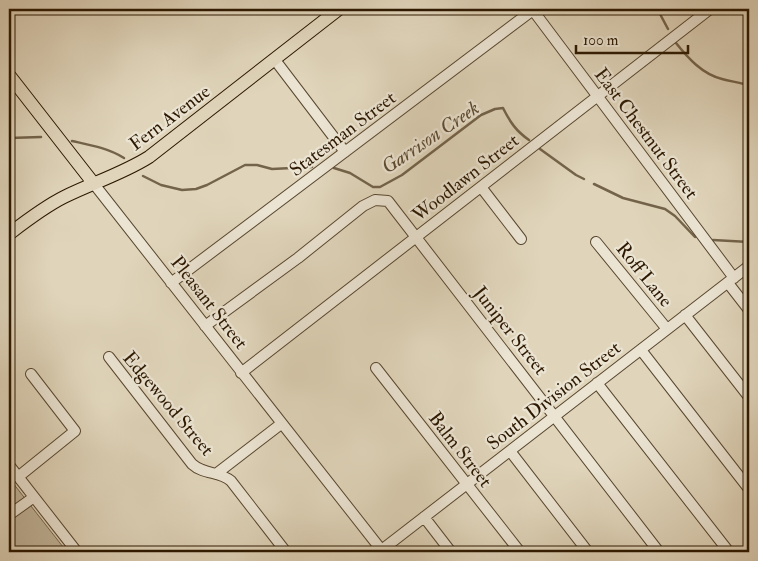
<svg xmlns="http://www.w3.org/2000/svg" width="758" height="561" font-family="'IM FELL Double Pica',serif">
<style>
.green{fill:#c1b59b;stroke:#76664e}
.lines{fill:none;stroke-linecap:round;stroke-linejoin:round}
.stream{stroke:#73634a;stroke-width:2.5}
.minor-casing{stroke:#59472f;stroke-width:12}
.major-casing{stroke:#2c1800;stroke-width:14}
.minor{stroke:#ebe4d3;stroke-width:10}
.major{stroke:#e0d5bb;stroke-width:12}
.labels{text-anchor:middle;stroke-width:4.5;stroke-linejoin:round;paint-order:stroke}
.street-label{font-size:19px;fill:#2c1800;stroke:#ebe4d3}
.water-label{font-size:20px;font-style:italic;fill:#5c4a31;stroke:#ebe4d3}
</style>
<rect width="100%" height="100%" fill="#e0d5bb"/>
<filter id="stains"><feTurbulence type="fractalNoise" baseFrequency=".004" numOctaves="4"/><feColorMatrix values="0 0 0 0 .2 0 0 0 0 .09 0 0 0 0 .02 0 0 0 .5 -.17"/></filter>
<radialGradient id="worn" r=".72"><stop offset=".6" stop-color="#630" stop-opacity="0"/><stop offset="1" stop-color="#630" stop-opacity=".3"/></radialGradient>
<path class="green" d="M9,478L67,552H9Z"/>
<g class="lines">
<path class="stream" d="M655,9L660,14L668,29
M676,43C688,58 702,74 722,79C732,82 740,82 749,86
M9,138L41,137
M72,141C90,145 108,148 124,158
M540,149L576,175L584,179
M334,168L350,173L373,187H380L402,175L481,115L495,109L503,108C510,122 516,131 529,140
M143,176L161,185L182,190L196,189L207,185L245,165H257L272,169L312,167
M594,184L623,198L665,209L675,216L695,237
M713,240L749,242"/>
<g class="minor-casing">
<path id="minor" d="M532,9L734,278
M275,60L345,152
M94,184L383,552
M481,187L521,239
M596,242L667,329
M171,283L533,10
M728,283L749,310
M685,315L749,397
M205,326L298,258L363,206L375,200L388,201L659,552
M641,350L749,489
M109,357L192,464C204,475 220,471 231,481L286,552
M376,368L520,552
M241,373L710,9
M597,383L729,552
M510,451L588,552
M9,465L77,552
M216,474L281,424
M18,477L75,431L31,374
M9,515L34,497
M424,517L451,552
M379,552L749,266"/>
</g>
<g class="major-casing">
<path id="major" d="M9,75L94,184
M9,234C26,221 44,207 64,197C92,183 122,174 149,157L339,9"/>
</g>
<use href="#minor" class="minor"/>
<use href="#major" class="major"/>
</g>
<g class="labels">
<g class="street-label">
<text transform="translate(169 117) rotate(-37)" y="7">Fern Avenue</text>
<text transform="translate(342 133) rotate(-37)" y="7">Statesman Street</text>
<text transform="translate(647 133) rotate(53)" y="7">East Chestnut Street</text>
<text transform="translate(465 177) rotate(-38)" y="7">Woodlawn Street</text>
<text transform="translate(645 274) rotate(51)" y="7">Roff Lane</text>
<text transform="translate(210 302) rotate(52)" y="7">Pleasant Street</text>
<text transform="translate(511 330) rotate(52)" y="7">Juniper Street</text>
<text transform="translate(553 395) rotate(-38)" y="7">South Division Street</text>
<text transform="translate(169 403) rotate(50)" y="7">Edgewood Street</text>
<text transform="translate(461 449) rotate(52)" y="7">Balm Street</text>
</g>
<g class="water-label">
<text transform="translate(430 137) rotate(-34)" y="7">Garrison Creek</text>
</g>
</g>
<rect width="758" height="561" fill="none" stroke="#e0d5bb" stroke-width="30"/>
<rect x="10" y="10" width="738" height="541" fill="none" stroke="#2c1800" stroke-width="2.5"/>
<rect x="15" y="15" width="728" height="531" fill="none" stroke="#2c1800"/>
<path d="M576 45v8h112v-8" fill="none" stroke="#2c1800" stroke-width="2.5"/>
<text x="583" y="45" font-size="15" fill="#2c1800" stroke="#ebe4d3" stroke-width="4" paint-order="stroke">100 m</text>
<rect width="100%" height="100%" filter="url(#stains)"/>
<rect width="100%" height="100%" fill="url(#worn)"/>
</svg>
